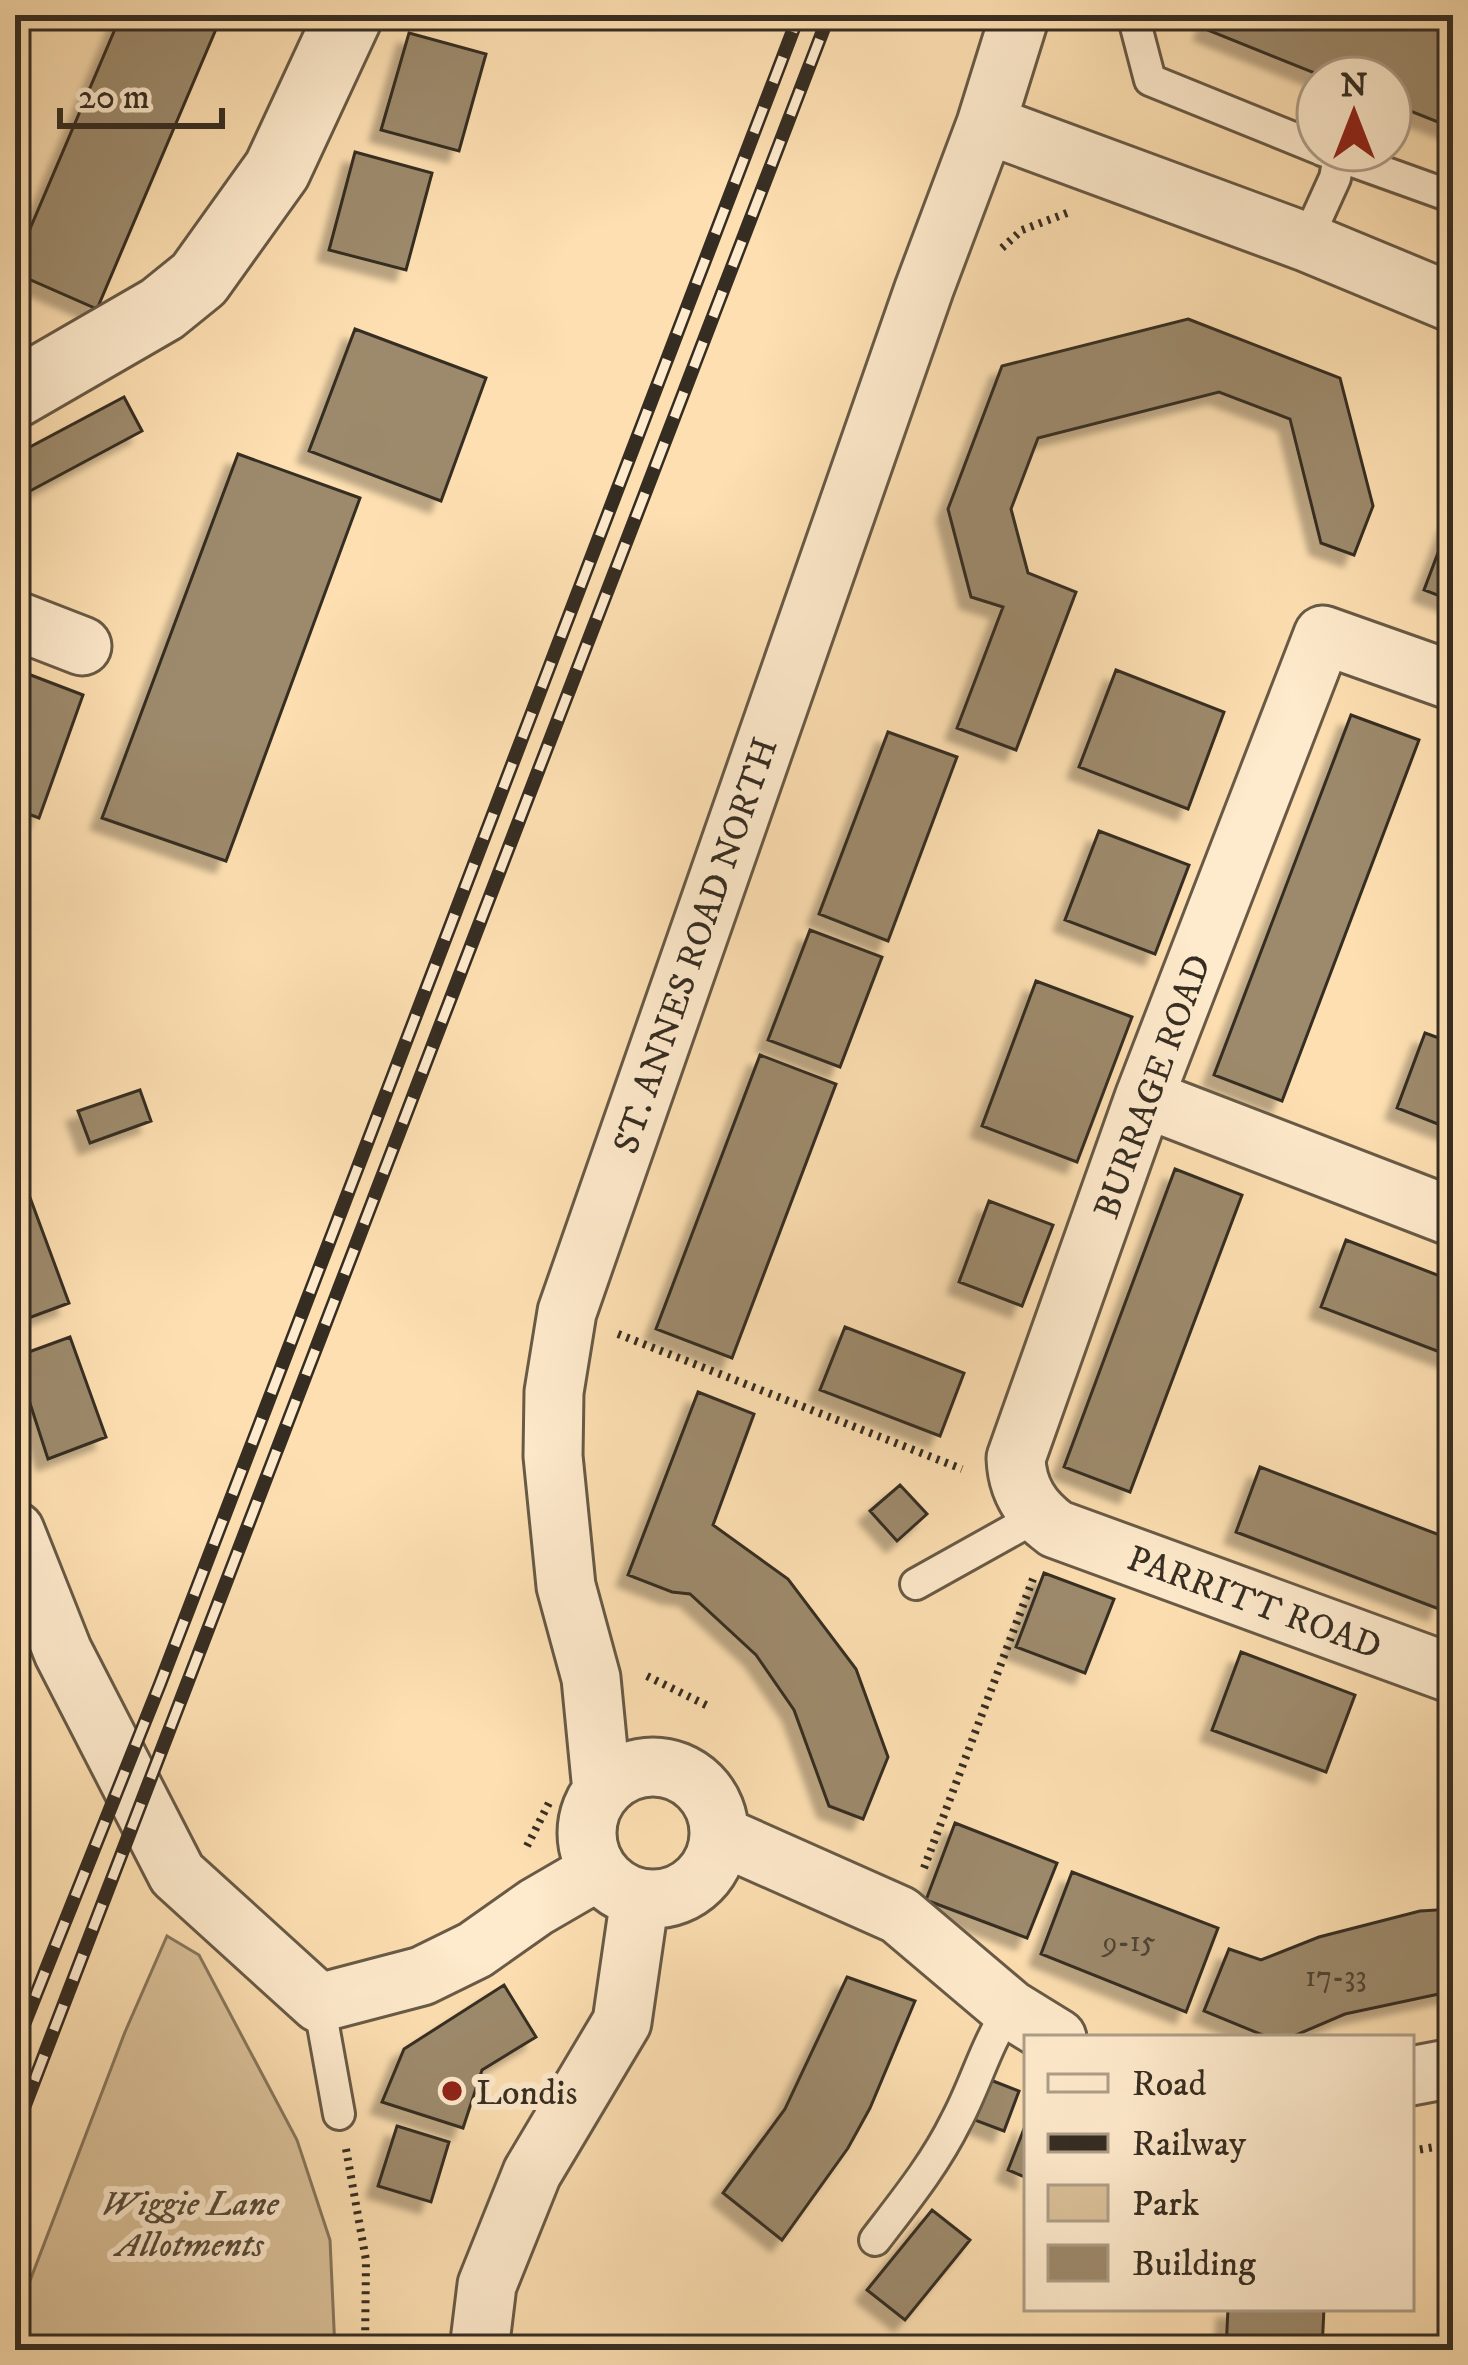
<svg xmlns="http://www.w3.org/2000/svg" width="1468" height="2365" font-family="'IM FELL DW Pica',serif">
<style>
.green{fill:#dbc199;stroke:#88775e;stroke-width:3}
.building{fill:#9d8a6c;stroke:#362d22;stroke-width:3;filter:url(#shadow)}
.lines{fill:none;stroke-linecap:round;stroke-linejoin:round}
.service-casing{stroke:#685a46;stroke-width:36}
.minor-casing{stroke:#685a46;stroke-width:63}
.tertiary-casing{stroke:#685a46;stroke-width:72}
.path{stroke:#362d22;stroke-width:8;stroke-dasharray:3 6;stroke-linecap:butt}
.service{stroke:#feeacc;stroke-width:30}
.minor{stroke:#feeacc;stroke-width:57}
.tertiary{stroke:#feeacc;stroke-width:66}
.rail-casing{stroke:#362d22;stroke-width:14}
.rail{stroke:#feeacc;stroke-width:9;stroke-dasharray:27;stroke-linecap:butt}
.poi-dot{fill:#8f2418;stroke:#feeacc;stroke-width:4.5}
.labels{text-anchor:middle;stroke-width:12;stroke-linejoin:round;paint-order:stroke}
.number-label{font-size:30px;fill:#504434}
.street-label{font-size:36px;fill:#362d22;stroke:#feeacc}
.poi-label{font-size:36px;fill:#362d22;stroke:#feeacc;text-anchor:start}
.park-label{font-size:36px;font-style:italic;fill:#574b3a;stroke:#feeacc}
</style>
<defs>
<filter id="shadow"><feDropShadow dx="-11" dy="11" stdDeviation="3" flood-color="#0004"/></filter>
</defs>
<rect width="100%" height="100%" fill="#fddfb1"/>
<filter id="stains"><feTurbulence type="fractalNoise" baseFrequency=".00167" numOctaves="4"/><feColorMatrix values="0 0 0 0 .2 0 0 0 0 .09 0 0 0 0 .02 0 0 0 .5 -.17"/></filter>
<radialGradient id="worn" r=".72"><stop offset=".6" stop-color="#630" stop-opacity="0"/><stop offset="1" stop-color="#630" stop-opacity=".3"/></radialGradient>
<path class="green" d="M167,1936L199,1955L297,2140L330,2240L335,2350H15V2320L125,2032Z"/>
<path class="building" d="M121,15H222L97,309L15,273V264Z
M1211,15H1453V128L1390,103V78H1327L1205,29Z
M409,33L486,54L459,151L381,130Z
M355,152L432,173L406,270L329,250Z
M1188,319L1340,378L1373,506L1354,555L1321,543L1290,419L1219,392L1038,438L1011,509L1028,573L1076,592L1016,750L957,728L1003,607L971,597L948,509L1002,366Z
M355,329L486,378L441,501L309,451Z
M124,397L142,431L15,499V455Z
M238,454L360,498L226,861L102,818Z
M1450,521L1453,523V601L1424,590Z
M15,669L83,695L39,818L15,809Z
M1116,670L1224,712L1188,809L1079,767Z
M1351,715L1419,740L1282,1101L1214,1075Z
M888,732L957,757L888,941L819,914Z
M1099,831L1189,865L1155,954L1065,920Z
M810,930L882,957L840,1067L768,1040Z
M1036,981L1132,1017L1077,1162L982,1126Z
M1425,1033L1453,1043V1130L1397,1108Z
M760,1055L836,1084L732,1358L656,1329Z
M140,1090L151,1121L90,1143L78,1111Z
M15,1157L69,1303L15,1323Z
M1175,1169L1242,1195L1130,1492L1064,1467Z
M989,1201L1053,1225L1022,1306L959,1282Z
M1346,1240L1453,1281V1357L1321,1307Z
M845,1327L964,1373L940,1436L820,1390Z
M70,1337L106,1437L48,1459L15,1357Z
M698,1392L754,1414L713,1525L788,1579L856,1669L888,1757L863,1819L829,1806L794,1710L756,1655L690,1594L672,1592L628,1575Z
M1260,1467L1453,1540V1571L1439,1609L1236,1532Z
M900,1485L927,1514L897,1541L870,1511Z
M1044,1573L1114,1599L1085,1673L1016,1647Z
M1241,1652L1355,1695L1326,1772L1212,1730Z
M955,1823L1057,1863L1027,1938L926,1900Z
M1072,1872L1218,1928L1186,2012L1041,1954Z
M1453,1909V1991L1345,2014L1289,2038H1270L1204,2011L1229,1949L1261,1960L1319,1937L1420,1911Z
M847,1977L915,2001L870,2108L848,2148L782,2240L723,2193L785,2109Z
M504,1985L536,2037L482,2070L463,2128L382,2102L404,2049Z
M988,2079L1019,2091L1004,2131L972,2119Z
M1027,2121V2178L1008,2170Z
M397,2126L449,2142L431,2202L378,2186Z
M932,2210L970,2240L905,2320L867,2290Z
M1228,2308H1324L1322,2350H1226Z"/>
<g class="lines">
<g class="service-casing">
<path id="service" d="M1133,15L1150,80L1318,148
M1322,150L1453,197
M1306,242L1335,178L1339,157
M916,1584L1038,1516
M319,2003L339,2114
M875,2240C904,2202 935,2164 956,2121C976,2084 986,2043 1010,2009"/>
</g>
<g class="minor-casing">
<path id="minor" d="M986,124L1306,242L1453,303
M15,620L82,646
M1453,681L1323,635L1144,1098L1016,1458C1017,1489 1031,1511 1056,1529L1453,1674
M1144,1098L1453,1217
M15,1531L63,1652L177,1874L319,2003L422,1976L475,1950L536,1907L598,1871
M587 1833a66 66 0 1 1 132 0a66 66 0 1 1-132 0Z
M602,1791L591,1678L566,1586L553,1456L554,1392L567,1312L924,289L986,124L1020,15
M719,1835L899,1915L1010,2009L1057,2038
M1411,2076L1453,2068
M479,2350L487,2285L532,2173L622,2022L640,1898"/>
</g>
<g class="tertiary-casing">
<path id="tertiary" d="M15,394L162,309L199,279L277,170L349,15"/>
</g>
<path class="path" d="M1002,248L1022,230L1067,213
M618,1334L962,1469
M647,1676L710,1707
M527,1846L550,1801
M924,1868L1033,1579
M346,2149L366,2260L365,2350
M1411,2151L1453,2144"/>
<use href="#service" class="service"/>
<use href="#minor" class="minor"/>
<use href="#tertiary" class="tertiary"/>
<g class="rail-casing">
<path id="rail" d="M15,2047L160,1684L799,15
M15,2131L829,15"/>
</g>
<use href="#rail" class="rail"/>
</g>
<circle class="poi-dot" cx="452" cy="2091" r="12"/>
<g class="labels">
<g class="number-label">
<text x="1129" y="1951">9-15</text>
<text x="1336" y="1986">17-33</text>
</g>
<g class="street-label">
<text transform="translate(694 945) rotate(-71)" y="13">ST. ANNES ROAD NORTH</text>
<text transform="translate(1151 1086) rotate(-70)" y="13">BURRAGE ROAD</text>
<text transform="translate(1255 1601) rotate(20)" y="13">PARRITT ROAD</text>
</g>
<g class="poi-label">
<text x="476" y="2104">Londis</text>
</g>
<g class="park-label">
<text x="190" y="2215">Wiggie Lane<tspan x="190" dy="41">Allotments</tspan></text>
</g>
</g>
<rect width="1468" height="2365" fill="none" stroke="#fddfb1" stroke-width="60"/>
<rect x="18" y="18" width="1432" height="2329" fill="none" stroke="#362d22" stroke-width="6"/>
<rect x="30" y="30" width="1408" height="2305" fill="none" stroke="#362d22" stroke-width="3"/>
<rect x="1024" y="2035" width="390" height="276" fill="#feeacc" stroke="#ae9e88" stroke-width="3"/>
<rect x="1048" y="2074" width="60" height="18" fill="#feeacc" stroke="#ae9e88" stroke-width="3"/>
<text x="1132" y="2095" font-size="36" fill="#362d22">Road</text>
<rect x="1048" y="2134" width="60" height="18" fill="#362d22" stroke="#ae9e88" stroke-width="3"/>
<text x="1132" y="2155" font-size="36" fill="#362d22">Railway</text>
<rect x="1048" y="2185" width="60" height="36" fill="#dbc199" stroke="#ae9e88" stroke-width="3"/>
<text x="1132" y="2215" font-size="36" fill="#362d22">Park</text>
<rect x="1048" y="2245" width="60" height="36" fill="#9d8a6c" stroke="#ae9e88" stroke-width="3"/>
<text x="1132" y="2275" font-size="36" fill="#362d22">Building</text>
<g transform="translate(1354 114)"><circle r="57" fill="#feeacc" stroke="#ae9e88" stroke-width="3"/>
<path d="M0-9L21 45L0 30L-21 45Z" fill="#8f2418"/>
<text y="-18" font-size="33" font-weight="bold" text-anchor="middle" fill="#362d22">N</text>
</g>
<path d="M60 108v18h162v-18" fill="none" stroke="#362d22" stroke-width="6"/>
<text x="78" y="108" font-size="36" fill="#362d22" stroke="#feeacc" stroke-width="9" paint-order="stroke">20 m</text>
<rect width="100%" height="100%" filter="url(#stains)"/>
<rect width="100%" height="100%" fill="url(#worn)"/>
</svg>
